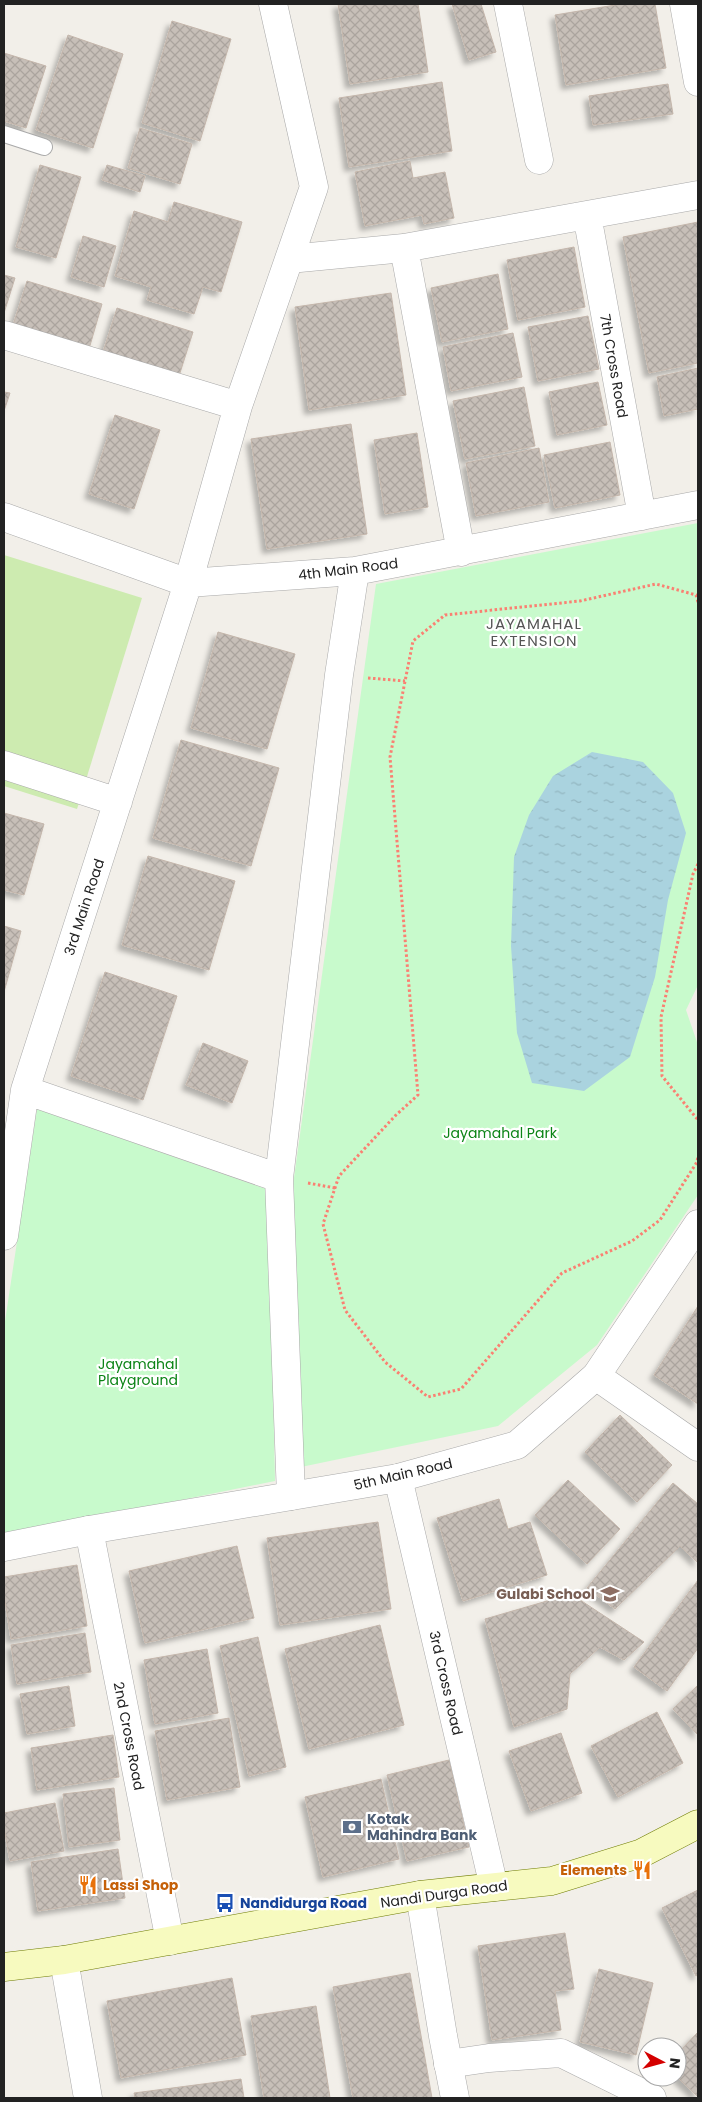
<svg xmlns="http://www.w3.org/2000/svg" width="702" height="2102" font-family="Poppins,sans-serif">
<style>
.grass{fill:#cdebb0}
.park{fill:#c8facc}
.water{fill:url(#water-ripples)}
.building{fill:url(#building-cross-hatch);stroke:#c4b6ab;filter:url(#shadow)}
.lines{fill:none;stroke-linecap:round;stroke-linejoin:round}
.service-casing{stroke:#a9a9a9;stroke-width:18}
.minor-casing{stroke:#a9a9a9;stroke-width:29}
.tertiary-casing{stroke:#a9a9a9;stroke-width:29}
.secondary-casing{stroke:#707d05;stroke-width:29}
.path{stroke:#fa8072;stroke-width:3;stroke-dasharray:2.5 2.5;stroke-linecap:butt}
.service{stroke:#fff;stroke-width:16}
.minor{stroke:#fff;stroke-width:28}
.tertiary{stroke:#fff;stroke-width:28}
.secondary{stroke:#f7fabf;stroke-width:28}
.labels{text-anchor:middle;stroke-width:4.5;stroke-linejoin:round;paint-order:stroke}
.street-label{font-size:14px;fill:#222;stroke:#fff}
.park-label{font-size:14px;fill:#0c8416;stroke:#fff}
.education-label{font-size:14px;font-weight:bold;fill:#785e54;stroke:#fff;text-anchor:end}
.service-label{font-size:14px;font-weight:bold;fill:#4e5e75;stroke:#fff;text-anchor:start}
.food-label{font-size:14px;font-weight:bold;fill:#c56008;stroke:#fff;text-anchor:end}
.transit-label{font-size:14px;font-weight:bold;fill:#164399;stroke:#fff;text-anchor:start}
.neighbourhood-label{font-size:15px;letter-spacing:1px;fill:#555;stroke:#fff}
</style>
<defs>
<pattern id="water-ripples" width="26" height="14" patternUnits="userSpaceOnUse" patternTransform="scale(1.25)"><rect width="26" height="14" fill="#aad3df"/><path d="M2 4q2-2 4 0t4 0M15 11q2-2 4 0t4 0" fill="none" stroke="#92b5bf"/></pattern>
<pattern id="building-cross-hatch" width="8" height="8" patternUnits="userSpaceOnUse" patternTransform="scale(1.25)"><rect width="8" height="8" fill="#c7bfb8"/><path d="M0 0l8 8M0 8l8-8" fill="none" stroke="#aba49e"/></pattern>
<filter id="shadow"><feDropShadow dx="-4.5" dy="4.5" stdDeviation="2.5" flood-color="#0004"/></filter>
</defs>
<rect width="100%" height="100%" fill="#f2efe9"/>
<path class="grass" d="M4,555L142,598L77,809L4,786Z"/>
<path class="park" d="M698,523V985L686,1010L698,1045V1195L597,1345L498,1426L301,1467L293,1185L376,584Z
M37,1109L269,1190L275,1481L4,1536V1328Z"/>
<path class="water" d="M592,752L643,762L673,793L686,833L668,900L655,977L630,1057L584,1091L532,1083L517,1033L511,946L514,857L529,815L553,776Z"/>
<path class="building" d="M338,4H418L428,72L350,84Z
M452,4H481L496,52L469,60Z
M621,4H655L666,68L566,85L555,15Z
M172,21L231,39L200,141L142,123Z
M68,35L123,54L93,148L36,130Z
M4,53L46,66L26,128L4,121Z
M442,82L452,151L349,167L339,98Z
M668,84L673,114L593,125L589,96Z
M140,128L192,144L180,184L128,168Z
M410,161L413,178L445,172L454,218L424,224L422,215L365,226L355,172Z
M40,165L81,177L56,258L16,247Z
M107,165L145,176L140,192L102,180Z
M174,202L242,222L221,292L203,287L194,314L147,300L151,287L115,276L134,211L168,222Z
M698,222V363L649,373L623,237Z
M83,236L116,246L104,287L71,277Z
M574,247L585,307L518,320L507,260Z
M498,274L508,329L442,342L431,288Z
M4,275L15,278L4,313Z
M27,281L102,304L89,349L13,325Z
M391,293L406,395L309,410L295,307Z
M117,308L193,332L179,376L103,352Z
M588,316L599,369L538,381L528,327Z
M513,333L522,377L451,391L443,347Z
M698,368V409L664,416L657,377Z
M598,382L607,425L557,435L549,392Z
M524,387L535,446L465,459L453,401Z
M4,392L10,393L4,411Z
M115,415L160,430L134,509L89,494Z
M351,424L367,534L267,549L251,439Z
M417,433L428,507L385,514L374,440Z
M610,442L620,495L555,508L544,455Z
M539,448L549,502L476,516L466,463Z
M218,632L295,654L267,749L191,728Z
M181,740L279,768L251,866L153,838Z
M4,813L44,824L24,895L4,890Z
M148,856L235,881L209,970L122,945Z
M4,926L21,931L4,992Z
M105,972L177,996L143,1100L71,1076Z
M203,1043L248,1061L232,1103L186,1085Z
M698,1306V1404L654,1375Z
M620,1415L672,1465L637,1502L585,1452Z
M568,1480L620,1529L587,1564L535,1515Z
M673,1483L698,1504V1563L680,1546L615,1609L587,1588Z
M499,1499L508,1529L530,1522L547,1575L463,1601L437,1518Z
M378,1522L391,1609L280,1625L267,1538Z
M237,1546L254,1618L145,1643L129,1571Z
M77,1565L87,1626L11,1639L4,1595V1577Z
M698,1580V1648L667,1691L634,1667Z
M571,1594L644,1642L624,1660L600,1647L570,1674L567,1709L514,1727L485,1619Z
M380,1625L404,1725L309,1749L285,1649Z
M85,1633L91,1672L17,1684L11,1645Z
M258,1637L286,1767L249,1776L220,1646Z
M207,1649L218,1713L155,1724L144,1660Z
M698,1685V1735L673,1709Z
M69,1686L75,1726L27,1734L20,1694Z
M657,1712L683,1763L618,1797L591,1746Z
M229,1718L240,1787L167,1800L155,1731Z
M561,1733L582,1793L531,1811L509,1751Z
M113,1735L119,1777L37,1790L31,1748Z
M449,1760L469,1847L407,1861L387,1775Z
M381,1779L399,1859L323,1877L305,1797Z
M114,1788L120,1840L69,1847L63,1794Z
M55,1803L64,1851L10,1861L4,1828V1813Z
M118,1849L125,1898L38,1911L31,1862Z
M698,1890V1975L696,1976L662,1908Z
M565,1933L574,1989L555,1991L561,2030L492,2040L478,1946Z
M599,1969L653,1983L636,2055L580,2042Z
M410,1973L432,2098H353L333,1987Z
M232,1978L246,2055L121,2078L107,2001Z
M316,2006L330,2098H264L251,2016Z
M698,2032V2097L677,2077V2054Z
M241,2079L244,2098H135L134,2093Z"/>
<g class="lines">
<g class="service-casing">
<path id="service" d="M4,134L44,147"/>
</g>
<g class="minor-casing">
<path id="minor" d="M508,4L539,160
M684,4L698,82
M587,215L642,516
M404,248L461,552
M289,259L404,248L698,195
M4,335L238,406
M4,517L188,583L355,571L698,505
M4,765L118,802
M25,1090L279,1178
M4,1236L25,1090L188,583L238,406L314,187L273,4
M596,1376L698,1447
M398,1478L494,1887
M291,1496L279,1178L339,675L355,571
M89,1530L170,1941
M64,1960L88,2098
M448,2064L489,2058L561,2053L652,2098"/>
</g>
<g class="tertiary-casing">
<path id="tertiary" d="M4,1547L89,1530L398,1478L517,1445L596,1376L698,1224
M420,1895L443,2036L455,2098"/>
</g>
<g class="secondary-casing">
<path id="secondary" d="M4,1967L64,1960L420,1895L552,1881L642,1853L698,1824"/>
</g>
<path class="path" d="M698,602L696,595L656,584L580,601L445,615L413,641L390,757L418,1095L396,1115L339,1176L323,1224L345,1310L385,1362L428,1397L461,1389L562,1273L632,1241L660,1220L697,1162L698,1156
M368,678L405,681
M698,864L693,874L661,1017L662,1076L698,1120
M308,1183L335,1188"/>
<use href="#service" class="service"/>
<use href="#minor" class="minor"/>
<use href="#tertiary" class="tertiary"/>
<use href="#secondary" class="secondary"/>
</g>
<defs>
<g id="school-bare" transform="scale(1.5)"><path d="M0-5L7-2L0 1L-7-2ZM-4 1L0 2.5L4 1V4Q0 6-4 4Z" fill="#8d6e63" stroke="#fff" stroke-width="2.5" paint-order="stroke"/></g>
<g id="bank-bare" transform="scale(1.5)"><path d="M-6-4H6V4H-6ZM0-2.3a2.3 2.3 0 1 0 0 4.6a2.3 2.3 0 1 0 0-4.6Z" fill="#5c6f8a" stroke="#fff" stroke-width="2.5" paint-order="stroke"/></g>
<g id="restaurant-bare" transform="scale(1.5)"><path d="M-5-6h1v4h1v-4h1v4h1v-4h1v5L-1.5 .5V6h-2V.5L-5-1ZM5-6V6H3V1.5H1.5Q1.5-4 5-6Z" fill="#e8710a" stroke="#fff" stroke-width="2.5" paint-order="stroke"/></g>
<g id="bus-bare" transform="scale(1.5)"><path d="M-5-6H5V4H4V6H2V4H-2V6H-4V4H-5ZM-3.5-4V0h7V-4ZM-3.5 1.2v1.5H-2V1.2ZM2 1.2v1.5H3.5V1.2Z" fill="#1a4fb4" stroke="#fff" stroke-width="2.5" paint-order="stroke"/></g>
</defs>
<g fill-rule="evenodd">
<use href="#school-bare" x="610" y="1594"/>
<use href="#bank-bare" x="352" y="1827"/>
<use href="#restaurant-bare" x="642" y="1870"/>
<use href="#restaurant-bare" x="88" y="1885"/>
<use href="#bus-bare" x="225" y="1903"/>
</g>
<g class="labels">
<g class="street-label">
<text transform="translate(614 366) rotate(80)" y="5">7th Cross Road</text>
<text transform="translate(348 569) rotate(-7)" y="5">4th Main Road</text>
<text transform="translate(84 907) rotate(-72)" y="5">3rd Main Road</text>
<text transform="translate(403 1474) rotate(-13)" y="5">5th Main Road</text>
<text transform="translate(446 1683) rotate(77)" y="5">3rd Cross Road</text>
<text transform="translate(129 1736) rotate(79)" y="5">2nd Cross Road</text>
<text transform="translate(444 1894) rotate(-8)" y="5">Nandi Durga Road</text>
</g>
<g class="park-label">
<text x="500" y="1138">Jayamahal Park</text>
<text x="138" y="1369">Jayamahal<tspan x="138" dy="16">Playground</tspan></text>
</g>
<g class="education-label">
<text x="595" y="1599">Gulabi School</text>
</g>
<g class="service-label">
<text x="367" y="1824">Kotak<tspan x="367" dy="16">Mahindra Bank</tspan></text>
</g>
<g class="food-label">
<text x="627" y="1875">Elements</text>
<text x="103" y="1890" text-anchor="start">Lassi Shop</text>
</g>
<g class="transit-label">
<text x="240" y="1908">Nandidurga Road</text>
</g>
<g class="neighbourhood-label">
<text x="534" y="629">JAYAMAHAL<tspan x="534" dy="17">EXTENSION</tspan></text>
</g>
</g>
<rect width="702" height="2102" fill="none" stroke="#222222" stroke-width="10"/>
<g transform="translate(662 2062) rotate(96)"><circle r="24" fill="#ffffff" stroke="#a7a7a7"/>
<path d="M0-4L9 19L0 12L-9 19Z" fill="#d40000"/>
<text y="-8" font-size="14" font-weight="bold" text-anchor="middle" fill="#222222">N</text>
</g>
</svg>
